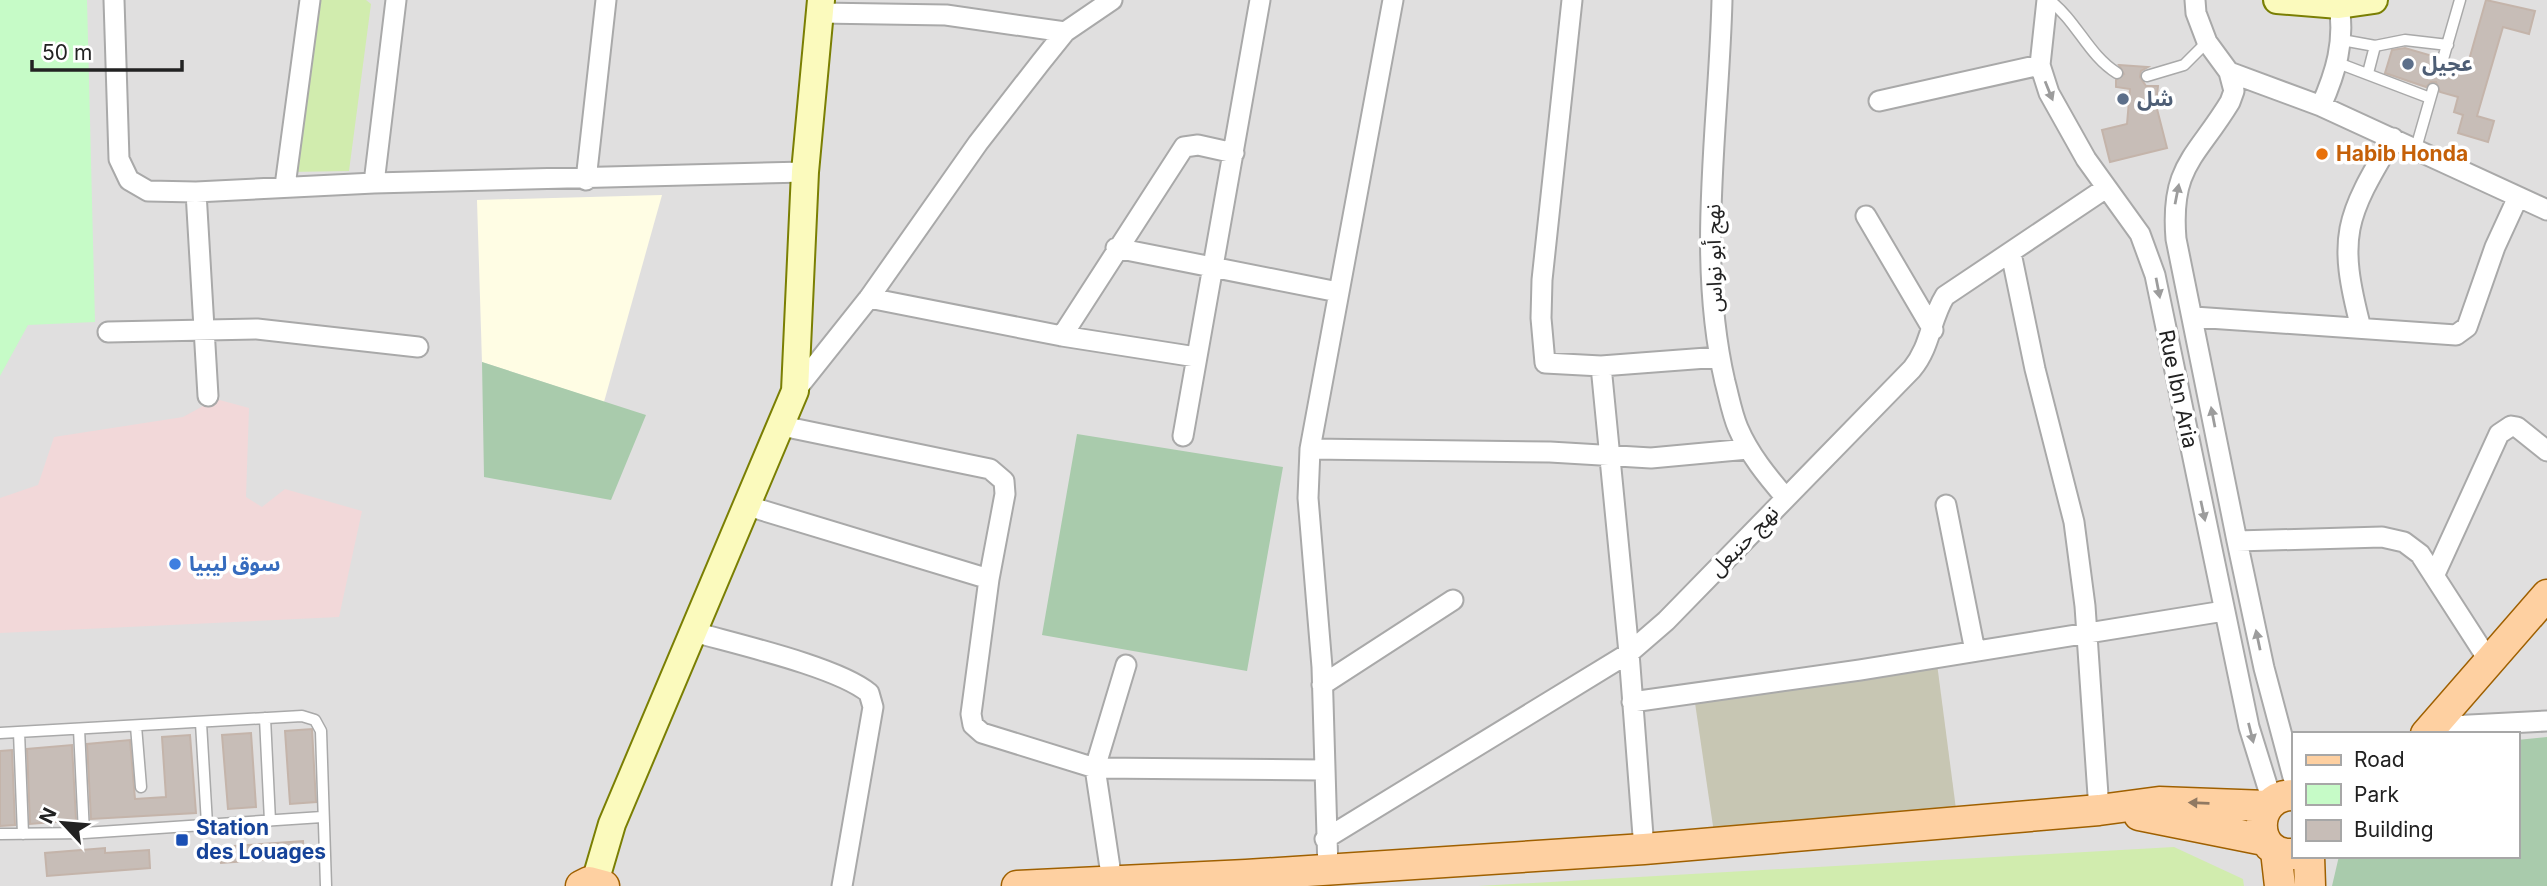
<svg xmlns="http://www.w3.org/2000/svg" width="2547" height="886" font-family="Inter,'Noto Sans Arabic',sans-serif">
<style>
.residential{fill:#e0dfdf;fill-rule:evenodd}
.commercial{fill:#f2d8d9}
.education{fill:#fffde4}
.construction{fill:#c7c6b3}
.grass{fill:#d1ecae}
.cemetery{fill:#a9cbac}
.park{fill:#c6fbc7}
.building{fill:#c7bdb7;stroke:#c4b4aa;stroke-width:2}
.lines{fill:none;stroke-linecap:round;stroke-linejoin:round}
.lane-casing{stroke:#a9a9a9;stroke-width:13}
.street-casing{stroke:#a9a9a9;stroke-width:23}
.secondary-casing{stroke:#7a7f03;stroke-width:30}
.primary-casing{stroke:#9f6000;stroke-width:33}
.lane{stroke:#fff;stroke-width:10}
.street{stroke:#fff;stroke-width:19}
.secondary{stroke:#fbfabd;stroke-width:26}
.primary{stroke:#fed0a1;stroke-width:30}
.oneway{fill:#9c9c9c}
.oneway2{fill:#907962}
.service-dot{fill:#5c6f8a;stroke:#fff;stroke-width:2.5}
.food-dot{fill:#e8710a;stroke:#fff;stroke-width:2.5}
.shop-dot{fill:#3f7fe0;stroke:#fff;stroke-width:2.5}
.transit-dot{fill:#1a4fb4;stroke:#fff;stroke-width:2.5}
.labels{text-anchor:middle;stroke-width:7;stroke-linejoin:round;paint-order:stroke}
.service-label{font-size:21px;font-weight:bold;fill:#4e5e75;stroke:#fff;text-anchor:start}
.food-label{font-size:21px;font-weight:bold;fill:#c56008;stroke:#fff;text-anchor:start}
.street-label{font-size:21px;fill:#222;stroke:#fff}
.shop-label{font-size:21px;font-weight:bold;fill:#366cbe;stroke:#fff;text-anchor:start}
.transit-label{font-size:21px;font-weight:bold;fill:#164399;stroke:#fff;text-anchor:start}
</style>
<rect width="100%" height="100%" fill="#f2eee8"/>
<path class="residential" d="M0,0H2547V886H0ZM2293,734H2517V856H2293Z"/>
<path class="commercial" d="M216,399L249,408L246,497L262,507L285,489L362,511L339,617L0,633V498L38,485L54,437L183,417Z"/>
<path class="education" d="M662,195L604,402L482,362L477,200Z"/>
<path class="construction" d="M1936,656L1956,809L1714,833L1694,696Z"/>
<path class="grass" d="M310,0H366L371,4L349,171L287,172Z
M2174,847L2243,879L2244,886H1478Z"/>
<path class="cemetery" d="M482,362L646,415L611,500L484,477Z
M1077,434L1283,467L1247,671L1042,635Z
M2547,737V886H2332L2339,856H2517V740Z"/>
<path class="park" d="M0,0H87L95,322L28,325L0,376Z"/>
<path class="building" d="M2486,0L2535,11L2529,34L2503,27L2477,116L2494,121L2488,142L2458,133L2463,115L2454,112L2458,97L2440,92L2436,82H2431L2426,87L2385,73L2392,50L2405,48L2436,57L2440,66L2450,61L2467,67Z
M2119,65L2148,67L2141,71L2140,77L2146,86H2158L2156,105L2167,148L2110,162L2102,130L2127,124L2130,89L2116,87V80L2124,74Z
M312,729L316,802L290,804L285,731Z
M251,733L256,807L228,809L222,735Z
M190,735L196,813L91,819L87,744L130,740L135,799L166,797L162,737Z
M72,745L76,820L30,824L27,749Z
M12,750L15,825L0,826V751Z
M303,841L304,857L221,863L220,847Z
M105,848V853L149,850L150,868L47,876L45,853Z"/>
<g class="lines">
<g class="lane-casing">
<path id="lane" d="M2049,0C2077,21 2088,55 2117,73
M2342,40L2375,46L2405,40L2448,45
M2443,59L2460,0
M2338,63L2430,98
M2368,73L2375,46
M2147,76L2184,65L2207,42
M2416,148L2433,89
M265,718L270,821
M201,723L207,824
M136,726L141,787
M79,729L84,833
M19,732L23,834
M0,733L302,716L315,720L321,731L326,886
M0,834L84,833L322,817"/>
</g>
<g class="street-casing">
<path id="street" d="M114,0L119,159L129,180L148,191L196,192L374,183L805,172
M1572,0L1542,280L1541,318L1545,363L1601,366L1720,357
M1722,0C1719,126 1696,257 1725,382C1729,397 1732,414 1738,428C1749,454 1767,476 1786,498
M2047,0L2040,65L2049,93L2086,159L2140,234L2155,275L2249,727L2272,801
M2195,0L2196,13L2207,42L2229,72L2321,106L2547,210
M820,13L946,15L1065,32
M2229,72L2234,91L2230,102C2196,158 2170,166 2176,239L2237,541L2264,668L2293,777
M1879,101L2040,65
M2321,106C2336,72 2345,42 2339,5
M586,180L606,0
M374,183L396,0
M285,186L310,0
M196,192L208,396
M1866,216L1933,330
M1116,248L1338,292
M2011,253L2035,369L2074,522L2085,606L2099,810
M869,298L1062,336L1196,357
M2194,317L2456,335L2467,327L2495,247L2518,197
M2361,328C2337,236 2345,218 2393,138
M108,332L257,329L418,347
M1062,336L1184,147L1198,145L1234,153
M1601,366L1629,653L1644,849
M795,391L869,298L978,143L1041,62L1065,32L1112,0
M782,426L990,469L1004,481L1005,494L989,579L971,714L973,725L982,733L1095,768L1324,770
M1183,436L1260,0
M1310,449L1550,452L1651,458L1748,449
M1946,505L1975,651
M748,506L989,579
M2237,541L2382,537L2404,542L2420,554L2489,661
M2435,574L2499,434L2511,426L2517,427L2547,451
M694,632C736,644 838,667 869,693L873,707L842,886
M1322,685L1453,600
M1632,702L1860,670L2224,611
M2431,727L2547,721
M1325,839L1629,653L1666,621L1912,369C1931,346 1930,320 1945,296L2106,188
M1328,870L1322,667L1308,498L1310,449L1393,0
M1112,881L1095,768L1126,665"/>
</g>
<g class="secondary-casing">
<path id="secondary" d="M2277,0L2339,5L2374,0
M595,882L612,824L795,391L805,172L821,0"/>
</g>
<g class="primary-casing">
<path id="primary" d="M2426,734L2547,595
M2293,795C2251,795 2252,857 2293,854
M2139,815L2264,840
M2276,851L2280,886
M2309,856L2310,886
M581,886L589,882L604,886
M1017,886L1246,875L1644,849L2099,810L2159,802L2267,806"/>
</g>
<use href="#lane" class="lane"/>
<use href="#street" class="street"/>
<use href="#secondary" class="secondary"/>
<use href="#primary" class="primary"/>
</g>
<defs><path id="oneway-solid" d="M-6-.8H1V-3.2L6.5 0L1 3.2V.8H-6Z" transform="scale(1.75)"/></defs>
<g class="oneway">
<use href="#oneway-solid" transform="translate(2049 91) rotate(68)"/>
<use href="#oneway-solid" transform="translate(2177 194) rotate(-79)"/>
<use href="#oneway-solid" transform="translate(2158 288) rotate(79)"/>
<use href="#oneway-solid" transform="translate(2213 417) rotate(-101)"/>
<use href="#oneway-solid" transform="translate(2203 511) rotate(78)"/>
<use href="#oneway-solid" transform="translate(2258 640) rotate(-102)"/>
<use href="#oneway-solid" transform="translate(2251 733) rotate(76)"/>
</g>
<use class="oneway2" href="#oneway-solid" transform="translate(2199 803) rotate(-178)"/>
<g class="service-dot">
<circle cx="2408" cy="64" r="7"/>
<circle cx="2123" cy="99" r="7"/>
</g>
<circle class="food-dot" cx="2322" cy="154" r="7"/>
<circle class="shop-dot" cx="175" cy="564" r="7"/>
<rect class="transit-dot" x="175" y="833" width="14" height="14" rx="3.5"/>
<g class="labels">
<g class="service-label">
<text x="2422" y="71">عجيل</text>
<text x="2137" y="106">شل</text>
</g>
<g class="food-label">
<text x="2336" y="161">Habib Honda</text>
</g>
<g class="street-label">
<text transform="translate(1714 258) rotate(-91)" y="7">نهج أبو نواس</text>
<text transform="translate(2178 389) rotate(78)" y="7">Rue Ibn Aria</text>
<text transform="translate(1744 541) rotate(-46)" y="7">نهج حنبعل</text>
</g>
<g class="shop-label">
<text x="189" y="571">سوق ليبيا</text>
</g>
<g class="transit-label">
<text x="196" y="835">Station<tspan x="196" dy="24">des Louages</tspan></text>
</g>
</g>
<rect x="2292" y="732" width="228" height="126" fill="#ffffff" stroke="#a7a7a7" stroke-width="2"/>
<rect x="2306" y="755" width="35" height="10" fill="#fed0a1" stroke="#a7a7a7" stroke-width="2"/>
<text x="2354" y="767" font-size="21" fill="#222222">Road</text>
<rect x="2306" y="784" width="35" height="21" fill="#c6fbc7" stroke="#a7a7a7" stroke-width="2"/>
<text x="2354" y="802" font-size="21" fill="#222222">Park</text>
<rect x="2306" y="820" width="35" height="21" fill="#c7bdb7" stroke="#a7a7a7" stroke-width="2"/>
<text x="2354" y="837" font-size="21" fill="#222222">Building</text>
<g transform="translate(63 823) rotate(296)" stroke="#ffffff" stroke-width="5" paint-order="stroke">
<path d="M0-5L12 26L0 18L-12 26Z" fill="#222222"/>
<text y="-10" font-size="19" font-weight="bold" text-anchor="middle" fill="#222222">N</text>
</g>
<path d="M32 60v10h150v-10" fill="none" stroke="#222222" stroke-width="3.5"/>
<text x="42" y="60" font-size="21" fill="#222222" stroke="#ffffff" stroke-width="5" paint-order="stroke">50 m</text>
</svg>
